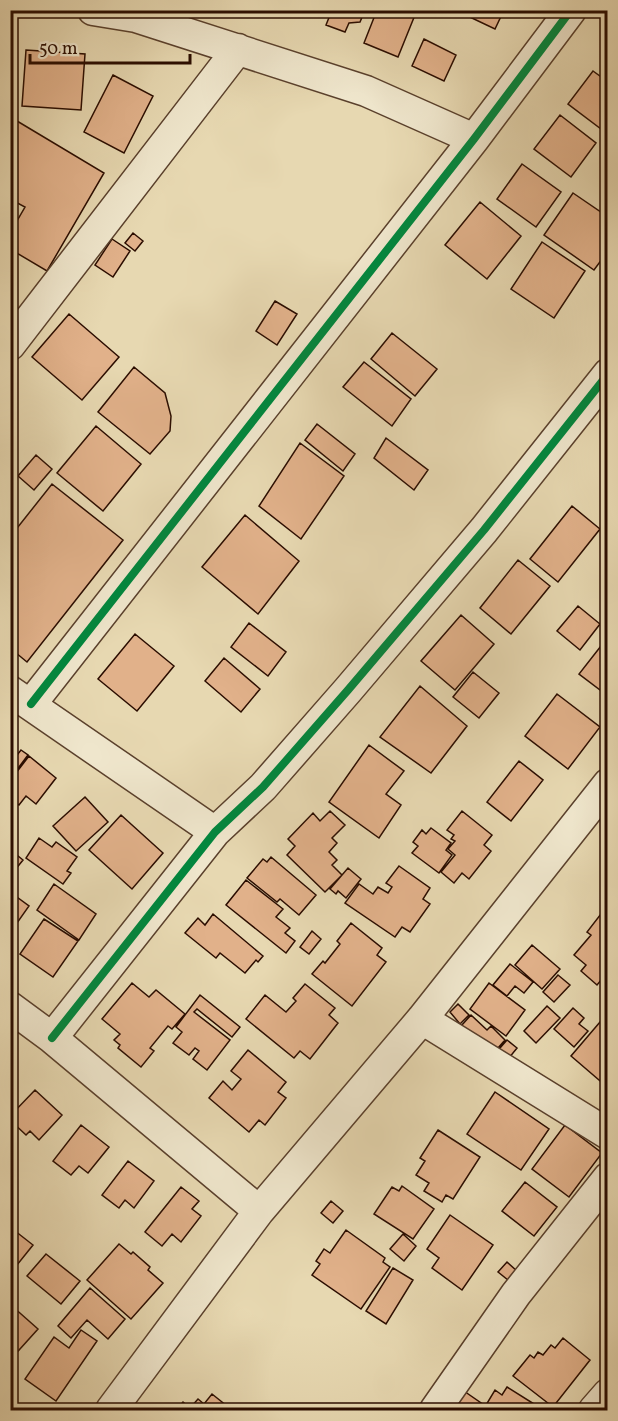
<svg xmlns="http://www.w3.org/2000/svg" width="618" height="1421" font-family="Vollkorn,serif">
<style>
.building{fill:#e1b18a;stroke:#2b0d00;stroke-width:1.5}
.lines{fill:none;stroke-linecap:round;stroke-linejoin:round}
.minor-casing{stroke:#5a402c;stroke-width:33}
.minor{stroke:#efe6cc;stroke-width:30}
.cycleway-casing{stroke:#efe6cc;stroke-width:11}
.cycleway{stroke:#00873e;stroke-width:8}
</style>
<rect width="100%" height="100%" fill="#e7d8b1"/>
<filter id="stains"><feTurbulence type="fractalNoise" baseFrequency=".00333" numOctaves="4"/><feColorMatrix values="0 0 0 0 .2 0 0 0 0 .09 0 0 0 0 .02 0 0 0 .5 -.17"/></filter>
<radialGradient id="worn" r=".72"><stop offset=".6" stop-color="#630" stop-opacity="0"/><stop offset="1" stop-color="#630" stop-opacity=".3"/></radialGradient>
<path class="building" d="M332,10H365L360,22L349,23L345,32L326,25Z
M377,10H417L398,57L364,43Z
M455,10H504L495,29Z
M424,39L456,55L444,81L412,66Z
M26,50L85,54L81,110L22,106Z
M593,71L608,82V128L605,132L568,104Z
M113,75L153,96L124,153L84,132Z
M560,115L596,143L571,177L534,149Z
M12,118L104,173L47,271L10,249V233L25,207L10,199V121Z
M522,164L561,192L536,227L497,199Z
M573,193L608,217V251L594,270L544,235Z
M480,202L521,236L487,279L445,245Z
M133,233L143,241L135,251L125,243Z
M112,239L130,251L113,277L95,265Z
M542,242L585,271L554,318L511,289Z
M275,301L297,314L277,345L256,331Z
M69,314L119,357L82,400L32,357Z
M392,333L437,369L415,396L371,359Z
M364,362L411,399L392,426L343,387Z
M134,367L165,393L171,416L170,431L150,454L98,412Z
M317,424L355,454L343,471L305,440Z
M96,426L141,464L103,511L57,473Z
M386,438L428,470L414,490L374,458Z
M300,443L344,476L301,539L259,506Z
M36,455L52,469L34,490L18,476Z
M52,484L123,540L27,662L10,648V537Z
M572,506L600,529L558,582L530,559Z
M245,515L299,561L258,614L202,567Z
M518,560L550,586L511,634L480,608Z
M578,606L600,624L580,650L557,631Z
M461,615L494,644L455,690L421,661Z
M249,623L286,652L268,676L231,647Z
M135,634L174,666L137,711L98,679Z
M608,637V696L579,674Z
M224,658L260,689L241,712L205,681Z
M473,672L499,693L479,718L453,697Z
M420,686L467,726L431,773L380,737Z
M557,694L600,727L568,769L525,736Z
M369,745L404,771L386,794L401,805L379,838L329,802Z
M21,750L28,755L16,771L10,766V764Z
M29,756L56,778L36,804L26,796L19,805L10,799V769L16,773Z
M519,761L543,780L511,821L487,802Z
M85,797L108,822L76,851L53,826Z
M330,811L345,825L332,838L337,843L329,852L337,860L332,865L342,875L325,892L287,855L295,846L288,839L313,813L320,821Z
M462,811L492,835L484,845L491,851L469,879L462,873L454,883L441,872L455,855L448,849L455,841L451,839L454,835L447,830Z
M121,815L163,853L132,889L89,850Z
M431,828L451,843L446,850L452,855L439,873L412,853L418,846L413,842L422,830L426,834Z
M39,838L52,847L56,842L77,857L67,871L71,873L63,884L26,858Z
M12,851L23,860L15,870L10,866V853Z
M271,857L316,895L299,915L280,899L277,902L247,878L263,859L267,862Z
M399,866L430,888L423,899L430,904L410,932L402,927L395,937L345,903L359,884L373,894L378,887L388,893L392,887L386,883Z
M348,868L361,879L346,898L338,891L336,894L330,889Z
M246,880L283,909L276,917L290,928L285,933L295,941L286,953L226,905Z
M54,884L96,914L79,940L37,910Z
M10,892L29,906L10,933Z
M604,910L608,913V984L602,979L597,985L581,971L586,965L574,955L591,935L587,932Z
M213,914L263,956L258,962L256,960L245,973L220,953L216,958L185,933L198,918L205,925Z
M44,919L78,941L53,977L20,954Z
M351,923L382,948L377,955L386,962L352,1006L312,974L323,961L325,963L340,944L337,941Z
M312,931L321,939L309,954L300,947Z
M532,945L560,969L542,989L515,965Z
M510,964L533,982L524,993L515,986L507,996L493,985Z
M558,975L570,985L554,1002L543,992Z
M132,983L149,997L156,990L185,1014L172,1029L168,1026L150,1048L154,1051L141,1067L118,1048L120,1045L114,1040L120,1034L102,1019Z
M489,983L525,1010L506,1036L470,1009Z
M305,984L335,1008L329,1015L338,1023L310,1059L300,1051L294,1058L246,1019L265,995L286,1012L296,1001L293,998Z
M200,995L240,1027L232,1037L197,1009L194,1012L230,1040L207,1070L193,1059L199,1051L195,1048L189,1055L173,1043L182,1032L176,1027Z
M458,1004L469,1015L460,1024L450,1012Z
M547,1006L560,1018L536,1043L524,1031Z
M573,1008L584,1018L579,1024L588,1031L574,1047L554,1029Z
M471,1015L487,1030L491,1026L505,1040L498,1048H500L507,1040L517,1048L504,1064L461,1026Z
M606,1015L608,1016V1084L606,1086L571,1056Z
M248,1050L286,1082L278,1092L286,1098L265,1125L259,1120L249,1132L209,1098L223,1081L232,1090L241,1079L231,1071Z
M35,1090L62,1115L39,1140L30,1131L26,1135L10,1120V1116Z
M495,1092L549,1129L521,1170L467,1134Z
M81,1125L109,1147L88,1173L79,1166L71,1175L53,1161Z
M565,1125L602,1153L569,1197L532,1169Z
M438,1130L480,1157L453,1199L446,1195L442,1202L424,1191L429,1183L416,1175L425,1161L420,1158Z
M128,1161L154,1181L134,1208L125,1200L119,1208L102,1195Z
M525,1182L557,1207L534,1236L502,1211Z
M402,1186L434,1209L413,1239L374,1214L392,1187L399,1191Z
M181,1187L199,1201L192,1209L201,1216L181,1242L172,1234L162,1246L145,1232Z
M331,1201L343,1211L333,1223L321,1213Z
M450,1215L493,1245L462,1290L432,1268L439,1258L427,1249Z
M10,1227L33,1245L17,1265L10,1259Z
M346,1230L385,1258L383,1262L390,1267L361,1309L312,1275L320,1264L316,1261L324,1249L330,1253Z
M403,1234L416,1246L404,1261L390,1249Z
M119,1244L131,1254L133,1252L150,1267L148,1270L163,1283L131,1319L87,1280Z
M46,1254L80,1281L61,1304L27,1276Z
M507,1262L517,1271L508,1280L498,1272Z
M393,1268L413,1280L386,1324L366,1311Z
M90,1288L125,1319L108,1339L87,1320L71,1338L58,1326Z
M12,1306L38,1329L10,1360V1308Z
M81,1330L97,1341L56,1401L25,1379L54,1337L69,1348Z
M563,1338L590,1360L553,1407L513,1376L530,1355L534,1358L538,1352L543,1355L551,1345L555,1348Z
M507,1387L542,1409L541,1410H483L495,1390L502,1395Z
M461,1389L484,1405L481,1410H447Z
M212,1394L232,1410H176L183,1402L190,1408L198,1399L204,1404Z"/>
<g class="lines">
<g class="minor-casing">
<path id="minor" d="M93,10L136,17L366,91L474,139
M10,345L238,49
M10,691L215,832
M31,704L474,139L571,10
M10,1007L52,1038L259,1211
M422,1019L608,1134
M52,1038L215,832L263,787L348,690L484,530L608,374
M111,1410L259,1211L422,1019L608,784
M435,1410L516,1294L608,1178
M594,1410L608,1394"/>
</g>
<use href="#minor" class="minor"/>
<g class="cycleway-casing">
<path id="cycleway" d="M31,704L474,139L571,10
M52,1038L215,832L263,787L348,690L484,530L608,374"/>
</g>
<use href="#cycleway" class="cycleway"/>
</g>
<rect width="618" height="1421" fill="none" stroke="#e7d8b1" stroke-width="36"/>
<rect x="12" y="12" width="594" height="1397" fill="none" stroke="#2b0d00" stroke-width="3"/>
<rect x="18" y="18" width="582" height="1385" fill="none" stroke="#2b0d00" stroke-width="1.5"/>
<path d="M30 54v9h160v-9" fill="none" stroke="#2b0d00" stroke-width="3"/>
<text x="39" y="54" font-size="18" fill="#2b0d00" stroke="#efe6cc" stroke-width="4.5" paint-order="stroke">50 m</text>
<rect width="100%" height="100%" filter="url(#stains)"/>
<rect width="100%" height="100%" fill="url(#worn)"/>
</svg>
